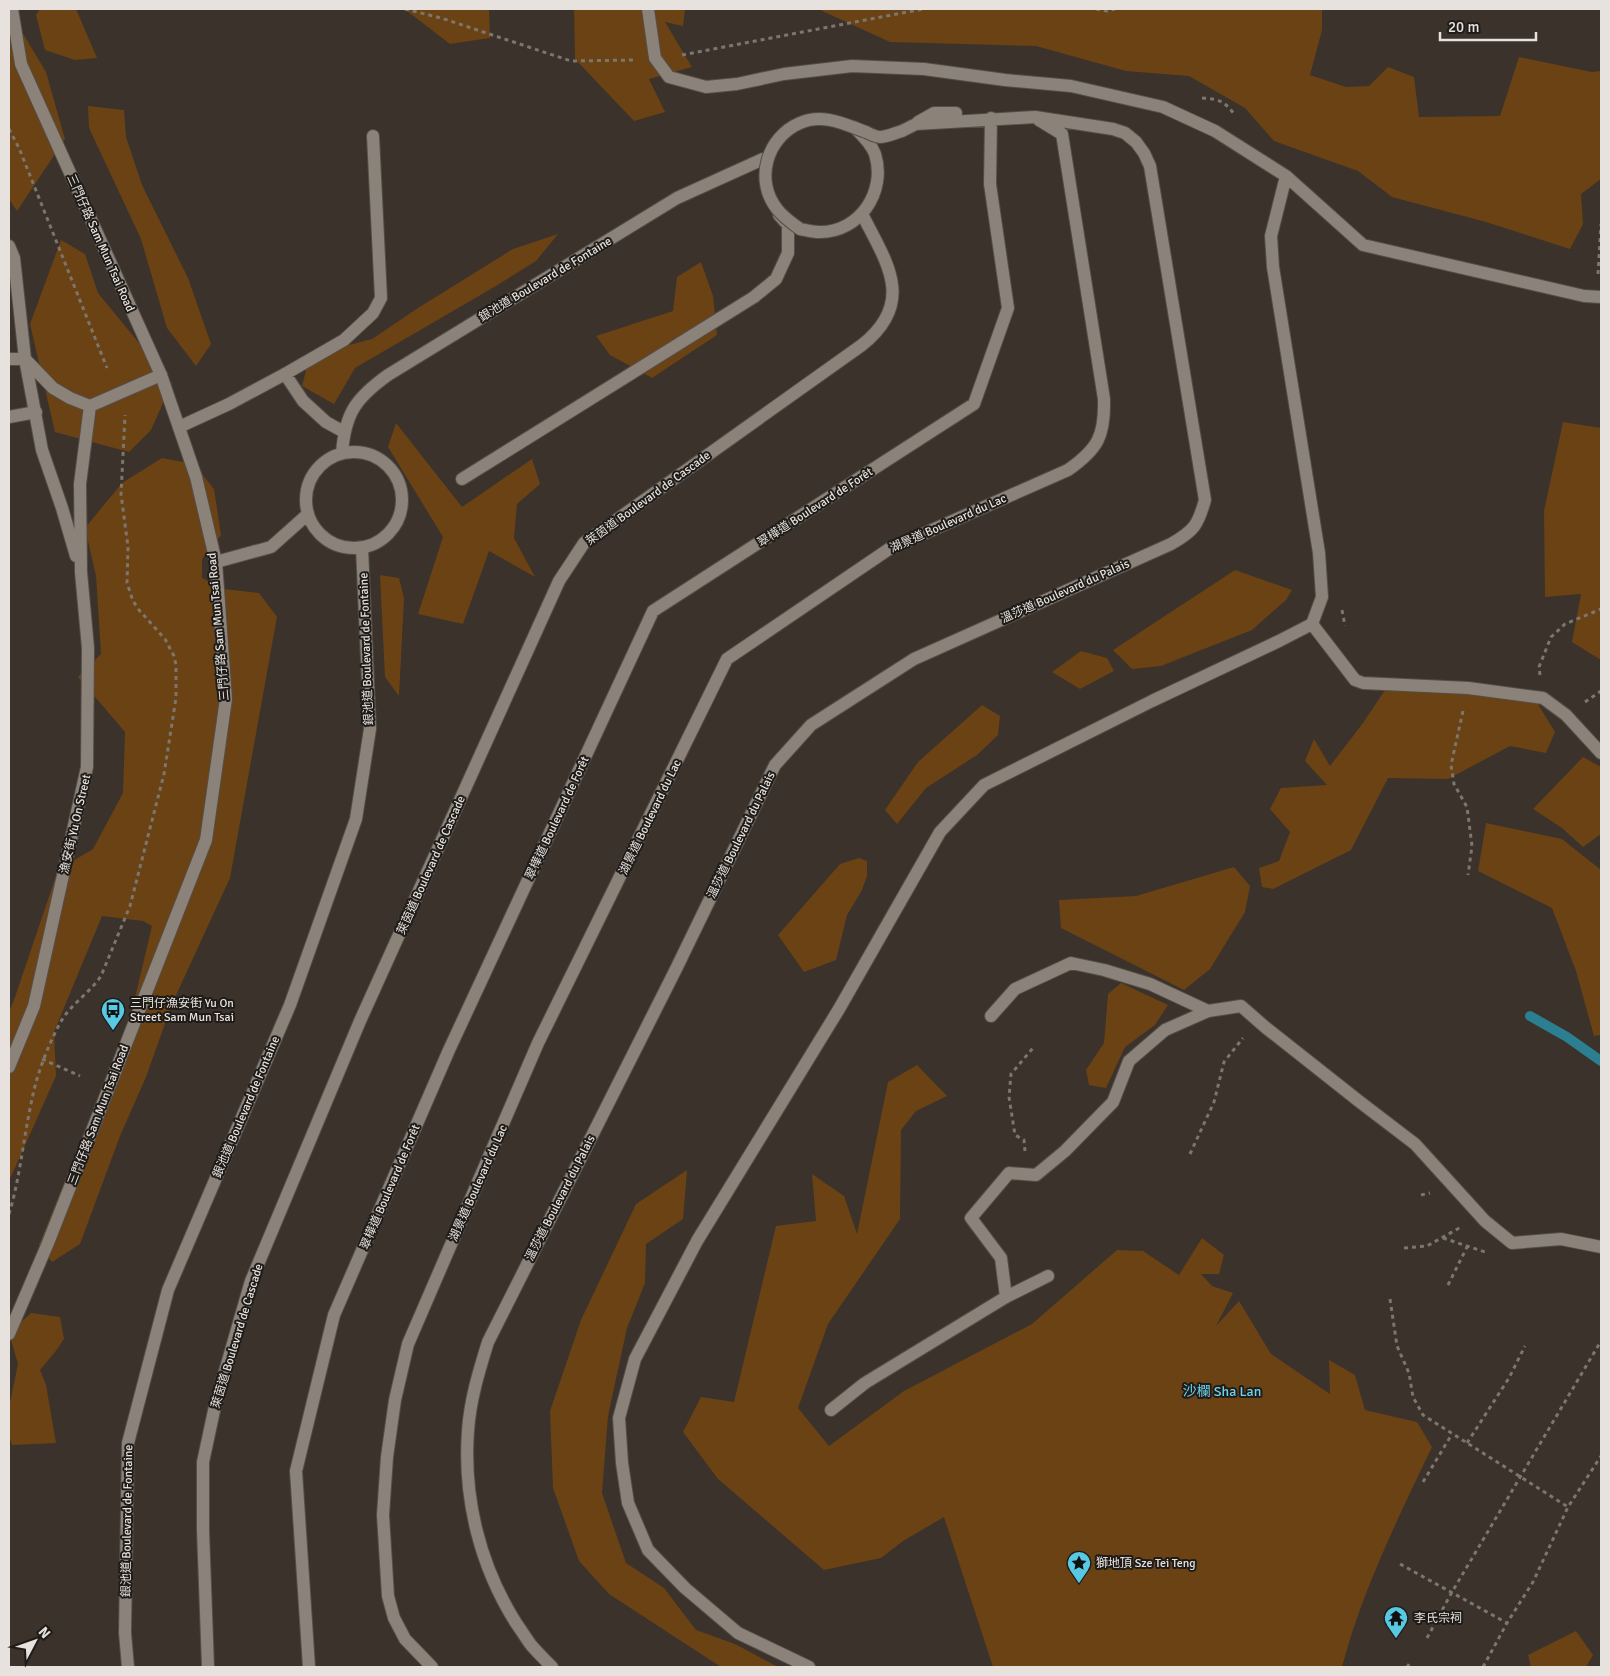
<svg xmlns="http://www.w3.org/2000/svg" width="1610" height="1676" font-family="Signika,'Noto Sans TC',sans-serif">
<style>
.green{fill:#6b4214}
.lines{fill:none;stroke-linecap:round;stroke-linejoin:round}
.stream{stroke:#2b7f91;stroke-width:10}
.lane-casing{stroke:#544e48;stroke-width:14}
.street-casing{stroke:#544e48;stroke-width:14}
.secondary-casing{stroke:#544e48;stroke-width:14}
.path{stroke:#7c766f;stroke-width:3;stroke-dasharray:4 4;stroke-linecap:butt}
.lane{stroke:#8b827a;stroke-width:12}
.street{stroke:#8b827a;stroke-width:12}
.secondary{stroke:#8b827a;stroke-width:12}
.lane-bridge-casing{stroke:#544e48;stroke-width:14;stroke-linecap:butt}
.lane-bridge{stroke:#8b827a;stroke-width:12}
.labels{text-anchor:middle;stroke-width:4;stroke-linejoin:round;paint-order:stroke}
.street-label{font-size:12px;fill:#e7e2dd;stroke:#1e1b18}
.poi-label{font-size:12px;fill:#e7e2dd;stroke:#1e1b18;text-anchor:start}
.neighbourhood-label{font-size:14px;fill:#6ed3eb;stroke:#1e1b18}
</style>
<rect width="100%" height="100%" fill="#3a322b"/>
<path class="green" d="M40,9H76L97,58L75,60L45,50L36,15Z
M408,9H489L490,38L450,44L407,11Z
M574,9H685L683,26L665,22L692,67L649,79L665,112L634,121L575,59Z
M818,9H1322V30L1310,75L1346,87L1369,86L1388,67L1414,77L1419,117L1500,116L1519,57L1592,72L1601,71V179L1581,194L1583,224L1570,249L1486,222L1392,197L1358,171L1274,141L1245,108L1189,76L1126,71L1036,46L890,42Z
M9,10L46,72L65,139L17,211L9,199Z
M88,106L124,110L126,137L142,185L188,278L211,344L196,366L167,328L141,239L89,128Z
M558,234L536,261L496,286L355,368L334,404L302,386L310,355L372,339L418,308L513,249Z
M61,240L85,254L98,293L172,383L151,430L129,452L55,432L30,324Z
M701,262L713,296L717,335L652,378L610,355L596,336L673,311L677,277Z
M1563,422L1601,428V660L1572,642L1581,594L1545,597L1544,511Z
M396,423L462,507L532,459L540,484L517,504L514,538L535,577L489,551L463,624L418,614L443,537L388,447Z
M162,458L194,464L214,489L221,535L202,559V578L224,589L259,593L277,617L230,878L172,1004L146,1077L120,1136L80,1244L52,1262L39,1245L130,1019L152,926L143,921L102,916L54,1032L56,1076L10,1179L9,1012L15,997L58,870L93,849L123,793L125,732L78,677L101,654L96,576L85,528L122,483Z
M1235,570L1292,590L1286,600L1252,630L1161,666L1132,669L1113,650Z
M380,575L399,578L404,598L399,696L385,677Z
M1081,651L1107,658L1114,671L1080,689L1052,672Z
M1391,681L1533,696L1555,732L1546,753L1510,746L1448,779L1388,778L1351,850L1273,889L1262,887L1259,868L1279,861L1290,832L1270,809L1281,788L1327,785L1305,761L1314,739L1330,766L1363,723Z
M982,705L1000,716L998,735L977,755L926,788L897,824L885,810L918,762Z
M1583,757L1601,767V834L1583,847L1562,828L1533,809Z
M1486,823L1562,839L1601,870V1035L1594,1036L1576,971L1552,908L1478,871Z
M859,858L867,861V876L862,890L847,915L836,960L804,972L778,935L840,864Z
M1234,867L1250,886L1245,912L1210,969L1184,990L1061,928L1059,900L1136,896Z
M1121,983L1168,1005L1155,1025L1125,1047L1106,1088L1089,1085L1086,1070L1104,1043L1108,994Z
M917,1065L947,1096L916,1111L901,1130L900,1219L828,1324L798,1408L829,1446L904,1391L1032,1324L1117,1250L1143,1251L1179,1275L1202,1238L1224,1255L1219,1274H1201L1212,1286L1233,1293L1216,1326L1239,1301L1271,1354L1330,1394L1329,1360L1355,1375L1365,1410L1417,1422L1432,1447C1398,1518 1362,1591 1342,1667H993L944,1517L903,1541L881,1558L824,1570L718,1479L683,1432L701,1397L734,1402L776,1226L816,1221L812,1174L844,1196L857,1234L888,1082Z
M687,1170L683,1219L646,1244L645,1283L627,1328L608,1416L602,1493L626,1563L664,1588L696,1630L735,1644L778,1667H721L609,1594L579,1561L553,1488L550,1411L581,1320L636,1204Z
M31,1313L60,1317L64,1339L55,1352L40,1370L46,1385L56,1443L12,1445L9,1435V1407L18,1364L9,1333Z
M1576,1631L1593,1655L1586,1667H1531L1528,1655Z"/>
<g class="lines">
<path class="stream" d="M1530,1016L1567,1037L1601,1061"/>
<g class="lane-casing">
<path id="lane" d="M648,9L655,58L669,77L706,87L737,84L784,74L852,66L924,69L1005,80L1071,86L1163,107L1215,131L1286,176L1271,236L1273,267L1319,553L1322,597L1312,624
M918,122L934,113H956
M1286,176L1363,245L1584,296L1601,297
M800,229C806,230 812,232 819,232C859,233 887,192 875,154C871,143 862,135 854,127
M9,359H25
M9,417L36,412
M344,432L326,422L303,401L285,374L344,340L373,313L381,298L373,136
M306 500a48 48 0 1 1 96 0a48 48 0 1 1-96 0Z
M342,453C345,413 356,398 388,375L677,198L763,159
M462,479L754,297L776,279L788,253V225L779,215
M216,562L271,547L308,514
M991,1016L1015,989L1071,963L1104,970L1150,984L1208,1011
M1006,1297L1048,1276
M128,1667L125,1633L128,1443L168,1290L290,1005L356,819L370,729L362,548
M208,1667L203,1530V1462L215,1406L251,1281L360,1021L559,581L584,543L862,345C916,302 887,263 862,214
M309,1667L296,1471L334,1315L449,1050L653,611L974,404L1008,308L990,184L991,118
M432,1667L405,1639L394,1618L388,1596L383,1515L387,1457L395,1400L408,1344L538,1043L727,659L889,549L1068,470C1098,449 1105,436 1104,399L1062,134L1039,120
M552,1667C545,1660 538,1653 531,1645C526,1638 521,1630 516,1623C480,1566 463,1498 468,1431C470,1400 479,1371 488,1342L676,969L775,765L811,725L914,659L1171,544C1194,531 1198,525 1205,500L1150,166L1144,153L1136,142L1125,133L1113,129L1035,117L916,124L902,131"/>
</g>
<g class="street-casing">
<path id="street" d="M9,246L14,258L25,359L42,450L62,508L76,556
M25,359L53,388L70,398L90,406
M179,427L229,404L285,374
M9,1067L34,1006L87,767L88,648L81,572L80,484L90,406L161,375
M831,1410L865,1383L1006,1297L1001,1258L971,1218L1009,1173L1036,1175L1065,1151L1113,1102L1129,1061L1165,1030L1208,1011L1241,1006L1265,1027L1360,1102L1415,1144L1485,1221L1512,1243L1561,1239L1601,1247
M809,1667L738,1633L685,1588L648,1550L628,1503L622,1463L619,1418L635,1359L697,1241L839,1009L940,832L984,785L1152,701L1279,641L1312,624L1355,680L1363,683L1468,688L1543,698L1566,715L1601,753"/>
</g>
<g class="secondary-casing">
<path id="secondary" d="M9,1334L48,1243L206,840L226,699L216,562L196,477L161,375L21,64L12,9"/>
</g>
<path class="path" d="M405,9L441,18L571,61L633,60
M1096,9L1107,11L1115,9
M682,55L923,9
M1202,98C1220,99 1224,101 1235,115
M9,129L19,148L107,368
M1598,274L1601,224
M1342,610L1345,626
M1540,675L1539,667L1551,637L1565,624L1601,609
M1585,702L1601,691
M1463,711L1451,765L1454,784L1467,807L1472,846L1468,875
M42,1059L80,1076
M1025,1151L1024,1140L1015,1135L1009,1097L1011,1074L1033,1048
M1190,1154L1214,1102L1224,1062L1243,1038
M1421,1195L1430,1193
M9,1214C20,1178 23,1141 31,1104C36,1077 46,1050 59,1025C69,1005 89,994 101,976L130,906L164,774L176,698V665L174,656L165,639L139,610L133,601L127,583L128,547L121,494L125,415
M1443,1238L1485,1252
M1404,1248L1427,1246L1461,1227
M1448,1285L1467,1247
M1390,1299L1397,1346L1409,1373L1413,1397L1423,1415L1568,1507
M1467,1443L1509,1378L1525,1346
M1423,1482L1452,1434
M1400,1564L1507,1623
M1427,1638L1452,1592L1601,1341
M1407,1667L1409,1664
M1483,1667L1507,1623L1533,1582L1568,1507L1601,1456"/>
<use href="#lane" class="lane"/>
<use href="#street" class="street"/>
<use href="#secondary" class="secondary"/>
<g class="lane-bridge-casing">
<path id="lane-bridge" d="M800,229C792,223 783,217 777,209C754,180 767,137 800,123C823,113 844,124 866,132C870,134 876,137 880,137C887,137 895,133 902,131"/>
</g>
<use href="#lane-bridge" class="lane-bridge"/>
</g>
<defs>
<g id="bus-pin" transform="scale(1.25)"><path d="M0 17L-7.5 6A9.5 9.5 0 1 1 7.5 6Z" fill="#57c9e2" stroke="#1e1b18"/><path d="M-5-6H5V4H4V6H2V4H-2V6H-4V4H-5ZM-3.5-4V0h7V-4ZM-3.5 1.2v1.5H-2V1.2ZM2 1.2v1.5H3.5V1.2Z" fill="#111"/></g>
<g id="sight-pin" transform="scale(1.25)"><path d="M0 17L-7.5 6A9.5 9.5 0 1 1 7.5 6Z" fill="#57c9e2" stroke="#1e1b18"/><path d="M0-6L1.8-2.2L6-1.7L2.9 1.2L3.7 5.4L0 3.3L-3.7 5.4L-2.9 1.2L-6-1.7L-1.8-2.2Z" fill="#111"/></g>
<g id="temple-pin" transform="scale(1.25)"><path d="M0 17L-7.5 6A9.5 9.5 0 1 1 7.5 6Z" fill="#57c9e2" stroke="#1e1b18"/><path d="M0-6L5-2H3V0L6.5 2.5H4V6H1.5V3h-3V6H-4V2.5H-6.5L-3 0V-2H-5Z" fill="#111"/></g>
</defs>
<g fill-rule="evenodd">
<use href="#bus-pin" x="113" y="1010"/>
<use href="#sight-pin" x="1079" y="1563"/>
<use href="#temple-pin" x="1396" y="1618"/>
</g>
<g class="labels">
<g class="street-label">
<text transform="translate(101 243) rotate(66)" y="4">三門仔路 Sam Mun Tsai Road</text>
<text transform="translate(545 279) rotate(-31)" y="4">銀池道 Boulevard de Fontaine</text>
<text transform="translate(648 498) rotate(-36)" y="4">萊茵道 Boulevard de Cascade</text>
<text transform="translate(815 507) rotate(-33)" y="4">翠樺道 Boulevard de Forêt</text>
<text transform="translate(948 523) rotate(-24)" y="4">湖景道 Boulevard du Lac</text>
<text transform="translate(1065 591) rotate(-24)" y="4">溫莎道 Boulevard du Palais</text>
<text transform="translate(218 627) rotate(-95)" y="4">三門仔路 Sam Mun Tsai Road</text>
<text transform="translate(366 649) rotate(-92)" y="4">銀池道 Boulevard de Fontaine</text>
<text transform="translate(650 817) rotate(-64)" y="4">湖景道 Boulevard du Lac</text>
<text transform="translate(557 818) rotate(-65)" y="4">翠樺道 Boulevard de Forêt</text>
<text transform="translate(75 824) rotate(-77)" y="4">漁安街 Yu On Street</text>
<text transform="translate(741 835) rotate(-64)" y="4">溫莎道 Boulevard du Palais</text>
<text transform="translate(431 865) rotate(-66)" y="4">萊茵道 Boulevard de Cascade</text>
<text transform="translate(246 1107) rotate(-67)" y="4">銀池道 Boulevard de Fontaine</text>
<text transform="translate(98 1115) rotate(-69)" y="4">三門仔路 Sam Mun Tsai Road</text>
<text transform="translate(478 1183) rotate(-66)" y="4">湖景道 Boulevard du Lac</text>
<text transform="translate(390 1187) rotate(-67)" y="4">翠樺道 Boulevard de Forêt</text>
<text transform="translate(560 1198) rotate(-63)" y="4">溫莎道 Boulevard du Palais</text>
<text transform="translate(237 1336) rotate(-73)" y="4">萊茵道 Boulevard de Cascade</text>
<text transform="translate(127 1521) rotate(-89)" y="4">銀池道 Boulevard de Fontaine</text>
</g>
<g class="poi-label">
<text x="130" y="1007">三門仔漁安街 Yu On<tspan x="130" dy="14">Street Sam Mun Tsai</tspan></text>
<text x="1096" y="1567">獅地頂 Sze Tei Teng</text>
<text x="1414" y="1622">李氏宗祠</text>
</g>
<g class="neighbourhood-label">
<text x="1222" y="1396">沙欄 Sha Lan</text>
</g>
</g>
<rect width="1610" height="1676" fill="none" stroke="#e7e2dd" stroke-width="20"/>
<g transform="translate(35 1641) rotate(49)" stroke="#1e1b18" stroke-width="4" paint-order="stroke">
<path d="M0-4L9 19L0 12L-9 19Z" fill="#e7e2dd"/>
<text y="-8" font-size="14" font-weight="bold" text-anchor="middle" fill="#e7e2dd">N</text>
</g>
<path d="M1440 32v8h96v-8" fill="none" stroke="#e7e2dd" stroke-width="2.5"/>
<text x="1448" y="32" font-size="15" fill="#e7e2dd" stroke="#1e1b18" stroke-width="4" paint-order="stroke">20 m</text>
</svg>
